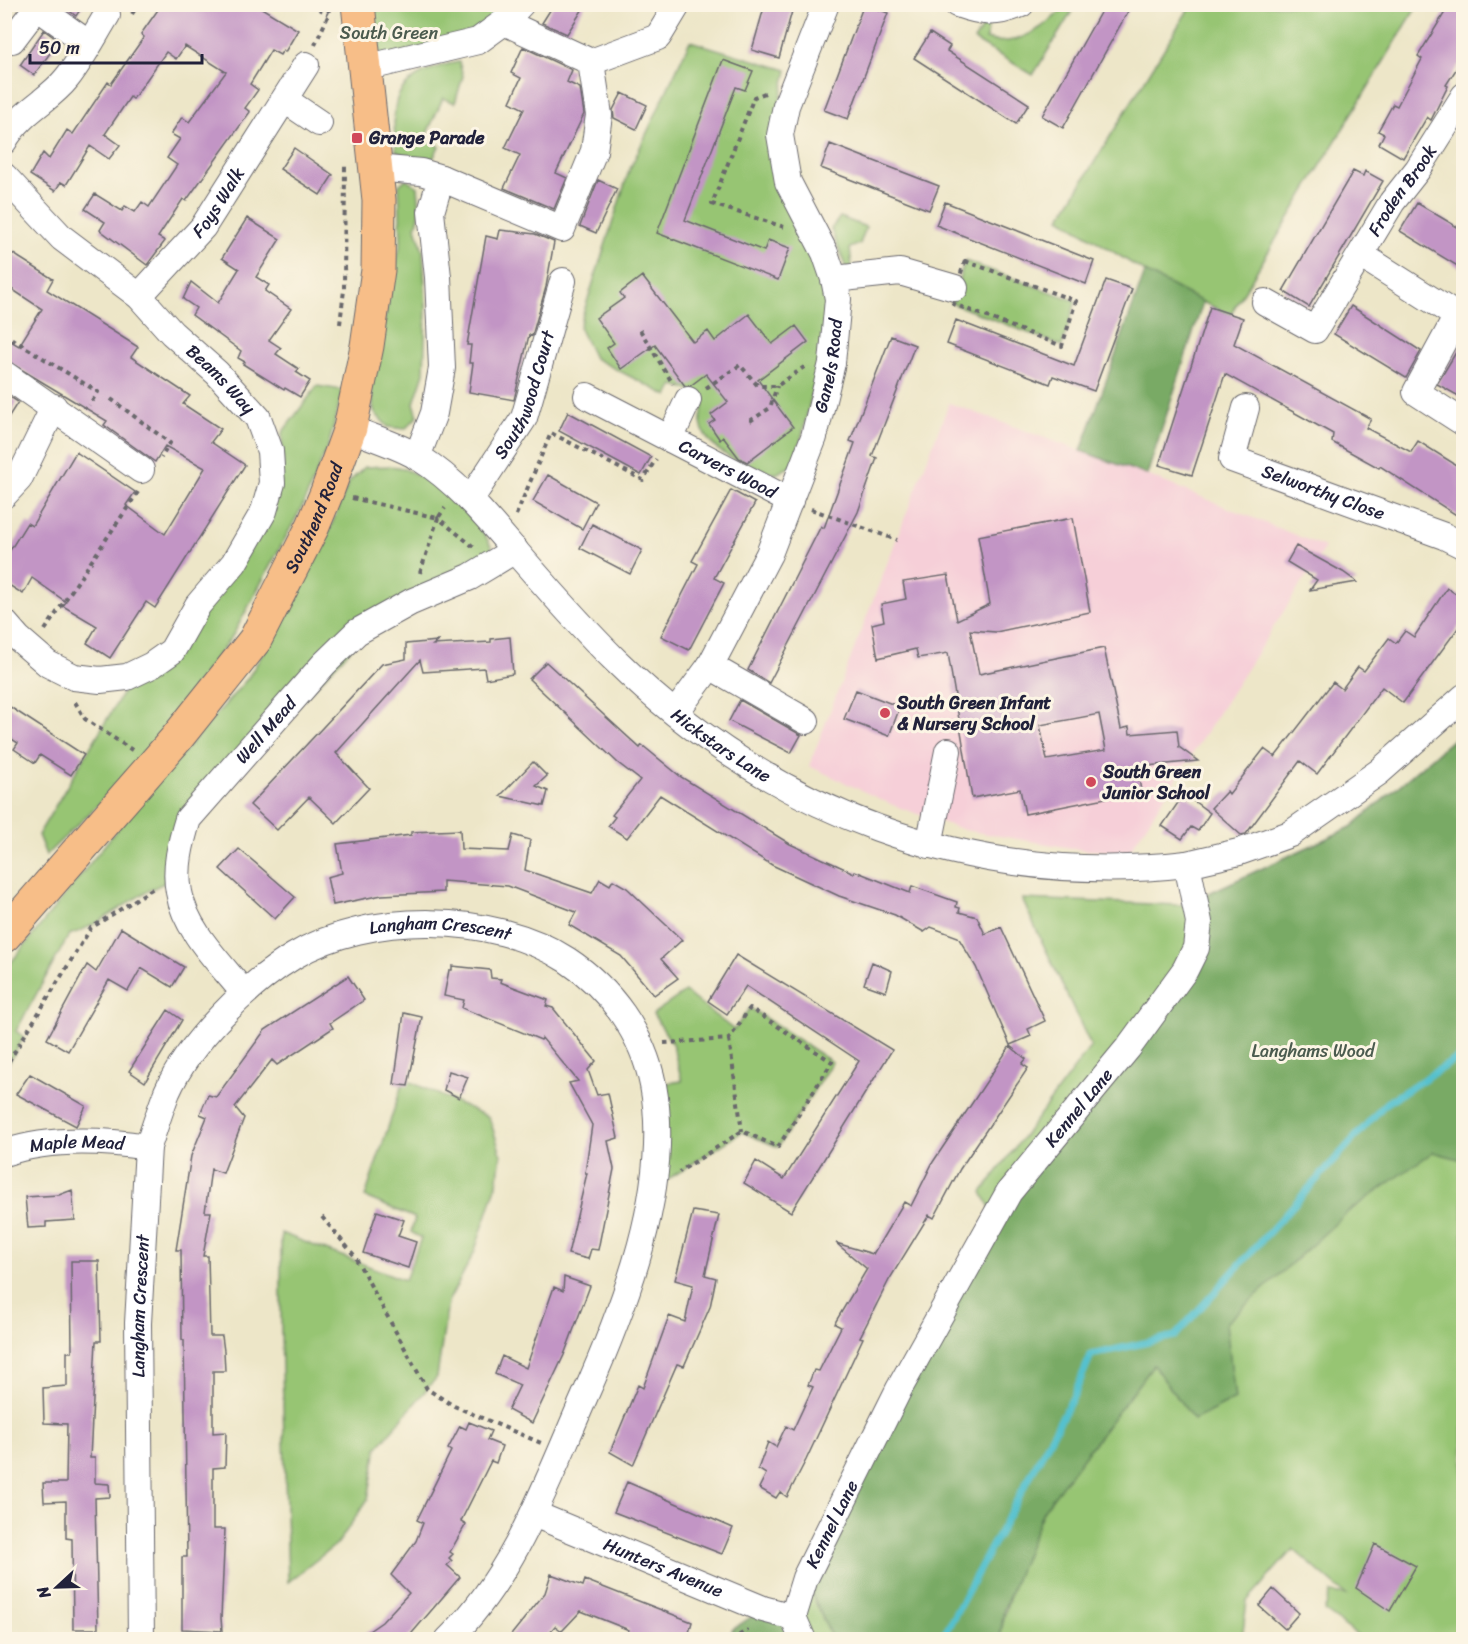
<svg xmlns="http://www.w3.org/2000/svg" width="1468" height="1644" font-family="Sriracha,sans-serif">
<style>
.built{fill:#f6cfd8}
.green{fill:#97c573;stroke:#5c7457;stroke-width:1.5}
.forest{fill:#79aa65;stroke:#4e6650;stroke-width:1.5}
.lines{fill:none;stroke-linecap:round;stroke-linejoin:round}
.stream{stroke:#55c1cf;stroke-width:7}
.building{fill:#c295c5;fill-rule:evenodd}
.minor-casing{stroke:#69676c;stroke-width:28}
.major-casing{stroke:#69676c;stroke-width:35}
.path{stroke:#69676c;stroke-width:4;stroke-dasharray:4.5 4.5;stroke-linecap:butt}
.minor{stroke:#fff;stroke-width:26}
.major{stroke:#f7be88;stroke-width:33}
.poi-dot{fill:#d1495b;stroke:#fcf5e5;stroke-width:2}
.labels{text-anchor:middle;stroke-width:6;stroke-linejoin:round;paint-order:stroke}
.park-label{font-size:18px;fill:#4b5b4f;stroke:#fcf5e5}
.poi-label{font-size:18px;font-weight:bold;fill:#22223b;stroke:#fcf5e5;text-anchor:start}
.street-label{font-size:18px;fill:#22223b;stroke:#fcf5e5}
</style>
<rect width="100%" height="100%" fill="#fcf5e5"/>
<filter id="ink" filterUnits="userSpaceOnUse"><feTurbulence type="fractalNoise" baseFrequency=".0167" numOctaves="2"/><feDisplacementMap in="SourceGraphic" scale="12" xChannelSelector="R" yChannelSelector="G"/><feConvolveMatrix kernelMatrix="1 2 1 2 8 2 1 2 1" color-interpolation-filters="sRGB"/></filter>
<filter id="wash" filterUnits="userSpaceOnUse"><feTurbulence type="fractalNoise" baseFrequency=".008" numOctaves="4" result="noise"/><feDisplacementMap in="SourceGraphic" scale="24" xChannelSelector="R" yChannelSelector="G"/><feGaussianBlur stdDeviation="1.35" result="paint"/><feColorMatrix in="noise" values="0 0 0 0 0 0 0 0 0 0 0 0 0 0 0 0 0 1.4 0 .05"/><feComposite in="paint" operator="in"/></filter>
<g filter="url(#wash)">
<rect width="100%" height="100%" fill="#ede6c8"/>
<path class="built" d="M949,403L1147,475L1325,547L1129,852L1083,850L964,830L895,806L809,766Z"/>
<path class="green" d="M358,5H521L504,22L365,68Z
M1066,5H1076L1033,75L974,40L985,24L988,27L986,39C1015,49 1048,26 1066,5Z
M1191,5H1418L1230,315L1164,284L1060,218Z
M690,41L787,70L772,138L822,265L828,328L795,464L776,474C749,466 707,455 701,423C700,417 703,409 704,404L694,391L674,385L668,396L594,358L579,327L629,171Z
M459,62L463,76L455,103L443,98L425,138L439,146L431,163L407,157L396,151C395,135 392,115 397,99C405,76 438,65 459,62Z
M406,179L418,187L420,213L416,227L423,251L426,307L424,373L414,403L418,416L405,429L388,427L374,412L371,385L401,241L399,185Z
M840,217L866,227L860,244L850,248L852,267L846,268L831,229Z
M965,261L1076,301L1062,346L951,303Z
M317,386L343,390L329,443L303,505L233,635L166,726L104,799L46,855L38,835L125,689L165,663L283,468L282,433Z
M365,467C375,467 389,465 398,467C432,477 482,520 494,553L383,616L188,819L178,878C138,890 109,922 69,935L16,1031L24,1037L5,1069V970L119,827L248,678L294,602L330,529L349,482Z
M1463,731V1639H1363L1324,1611L1331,1593L1346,1595L1293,1549L1247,1601L1242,1639H1000C1012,1559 1057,1484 1094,1413L982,1192L1091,1046L1022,899L1180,905L1194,900L1351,827Z
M685,992L734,1030L750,1008L832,1062L778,1147L742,1132L651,1190L653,1085L682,1081L672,1043L653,1014Z
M404,1079L489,1117L501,1154L497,1184L474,1253L448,1302L437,1377L377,1448L368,1499L338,1543L288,1582L281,1331V1233L405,1280L421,1238L411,1232L415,1218L365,1197Z
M805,1578L832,1639H803Z"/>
<path class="forest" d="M1145,272L1203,302L1147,475L1081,451Z
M1463,731V1160L1433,1152L1348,1212L1226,1323L1235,1399L1194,1420L1153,1365L1043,1511L1004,1609L1000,1639H832L805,1578L1009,1192L1185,970L1194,900L1351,827Z
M763,1609L803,1640H727L733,1629Z"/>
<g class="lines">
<path class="stream" d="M941,1640L1073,1397L1091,1355L1175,1336L1386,1103L1464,1054"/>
</g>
<g id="blocks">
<path class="building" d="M61,4H84L76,16Z
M162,4H255L298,30L285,52L283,50L280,55L271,50L250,84L258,90L245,108L250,112L186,201L183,199L158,237L165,241L147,265L100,230L105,222L85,209L95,194L122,211L125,206L135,212L142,202L149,207L177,165L167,158L180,139L171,134L182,117L189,122L226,72L185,46L176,59L166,52L133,99L130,97L105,134L120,145L109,159L90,146L66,185L61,182L55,191L30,175L43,153L49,159L67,130L73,134L108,82L111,84L144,37L141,34Z
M554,4H586L567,34L542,23Z
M765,4H794L779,58L752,50Z
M864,4L888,13L848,119L824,110Z
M1105,4H1132L1063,128L1042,116Z
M1450,4H1464V57L1446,85L1448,86L1431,120L1427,117L1403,158L1379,144L1384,134L1378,131L1393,104L1397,106L1422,59L1418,56Z
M44,30L59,41L34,75L20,65Z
M930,33L950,46L947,51L1029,104L1016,124L914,58Z
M523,47L572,70L567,82L580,88L584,114L556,173L567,178L554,209L504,188L520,155L505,148L524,109L510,102L521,78L511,73Z
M723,60L753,71L745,90L736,87L685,220L764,251L768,240L790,248L778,280L657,233Z
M622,93L647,105L636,129L614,118L613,110Z
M830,144L939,186L929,210L821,168Z
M294,148L333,175L320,195L280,169Z
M1353,171L1363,176L1365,171L1383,181L1309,307L1283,291Z
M598,180L617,189L596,233L580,226Z
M945,202L1094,261L1086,284L936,225Z
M1417,203L1464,231V270L1400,231Z
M247,218L280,239L256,277L269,285L265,291L291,309L269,340L281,348L276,354L299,369L296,372L310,381L300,397L285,388L284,390L243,364L245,362L238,358L241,351L192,315L196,308L183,299L191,282L218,303L239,269L222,258Z
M500,230L535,234L554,242L546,287L532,336L529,335L514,400L469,392L473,363H469L471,345H467L486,236L498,239Z
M4,248L53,279L47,290L138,347L131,357L190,396L183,404L221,429L211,442L245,465L155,608L146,602L110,658L87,643L97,626L63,606L66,602L32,578L23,594L4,582V560L27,523L32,526L76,452L135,492L126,505L165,534L205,468L165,446L155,462L104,425L107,421L4,359V337L19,346L42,309L4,284Z
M642,276L693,342L708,331L715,341L749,314L772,344L796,326L808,342L758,380L793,427L747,462L739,458L723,437L720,440L709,424L715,420L711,415L728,402L706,374L690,386H685L655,345L621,369L607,348L614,343L596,318L624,298L620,293Z
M1106,280L1132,289L1094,391L1053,376L1050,384L947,344L956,320L1074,366Z
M1351,306L1421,351L1406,378L1334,334Z
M1210,307L1243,318L1234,344L1371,419L1366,428L1411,452L1418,441L1464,470V520L1380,466L1379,468L1332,442L1333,434L1225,374L1192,475L1159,465Z
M891,336L915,345L872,456L877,458L858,512L769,683L748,670L821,526L824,528L855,443L850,441Z
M1464,339V399L1437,384Z
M4,393L18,402L4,424Z
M568,412L651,457L641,475L559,431Z
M548,475L596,502L582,529L533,501Z
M731,490L755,503L714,578L724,583L689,650L661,636L698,564L692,561Z
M1073,518L1090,612L996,632L970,630L979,674L1104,648L1121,729L1129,727L1130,734L1177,730L1179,747L1198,761L1137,767L1141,791L1025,814L1020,789L972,798L948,653L918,658L916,649L878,658L872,624L884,621L881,604L906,599L903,582L948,575L957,620L990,604L978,536ZM1099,714L1106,750L1047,760L1040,725Z
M592,524L642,550L630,574L580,548Z
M1296,546L1343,572L1357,582L1310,590L1317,580L1287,562Z
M1447,588L1464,599V620L1403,703L1382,687L1317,774L1300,761L1246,834L1241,835L1211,808L1227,791L1229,794L1264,749L1275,757L1333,682L1342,689L1358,667L1364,671L1389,638L1396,643L1405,631L1414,637Z
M510,637L513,674L486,679L484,668L423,672L420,660L336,753L369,788L336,823L309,797L277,830L250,805L382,664L406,659V644L438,641L433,645L491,642V639Z
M546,662L640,748L642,745L681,777L790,844L854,873L855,871L910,893L912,886L957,902L956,907L960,908L959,912L977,917L985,934L1001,927L1045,1021L1028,1029L1031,1036L1010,1045L976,967L958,937L931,927L924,932L895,915L839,896L772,865L660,795L627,838L608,826L615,817L612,815L640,780L618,763L529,679Z
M856,690L900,707L889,736L844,719Z
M740,700L801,735L791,753L729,721Z
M4,703L84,755L71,775L40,755L35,763L14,749L18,743L4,734Z
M533,762L547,776L536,786L548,791L544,806L500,796Z
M1184,794L1210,813L1198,831L1191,827L1182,839L1162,826Z
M460,830L461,849L509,851L513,835L530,840L525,870L592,893L600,879L610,885L613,880L627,888L682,940L661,959L678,978L654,995L621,956L569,925L576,912L508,886L443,881V892L382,895L333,905L327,877L342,873L337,844L411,835V832Z
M239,849L295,897L275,919L220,869Z
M121,928L184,967L172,987L141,968L128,991L109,980L68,1051L47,1039L87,965L96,972Z
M736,955L892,1050L791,1212L744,1183L756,1161L784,1179L859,1061L746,986L727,1014L708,1001Z
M872,962L892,971L886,992L864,984Z
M452,966L490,970L491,978L501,979L500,982L548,1000L546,1006L553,1008L596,1061L588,1070L597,1095L608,1093L618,1138L608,1141L614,1169L598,1250L591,1249L588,1259L568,1254L587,1173H585L592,1125L569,1083L578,1081L542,1038L541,1040L462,1008L464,1000L444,996L449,970H452Z
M348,976L364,1000L330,1023L333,1028L277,1065L272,1060L235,1107L244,1118L223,1173L211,1169L205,1212H211L203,1256H208L210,1336H222L224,1351L225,1371H213V1433L226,1432L225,1467L213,1468V1529H225L221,1618L222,1631L182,1629V1557H187L184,1340H182L181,1250H176L191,1156L207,1117L200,1114L208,1095L216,1097L265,1030Z
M168,1010L182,1020L145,1082L129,1071Z
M404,1013L422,1017L408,1086L394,1084Z
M1010,1046L1026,1059L1022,1064L1028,1068L960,1169L934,1218L929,1215L889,1280L860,1337L863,1338L806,1460L787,1497L780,1492L776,1498L759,1488L766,1474L758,1469L768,1442L776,1447L786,1426L793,1430L813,1387L808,1385L814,1370L819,1371L841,1327L835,1324L836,1321L867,1269L836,1243L873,1254L904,1202L911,1206L933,1162Z
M449,1071L468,1077L459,1098L444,1090Z
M30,1074L86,1106L76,1126L16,1094Z
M72,1190L75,1220L46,1222V1227L28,1228L25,1197L59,1195Z
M377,1211L404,1220L398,1236L416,1242L408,1268L363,1253Z
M693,1211L719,1215L705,1275L716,1278L710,1307L684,1366L677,1364L633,1465L610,1452L638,1385L643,1388L669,1316L685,1322L693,1285L675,1280Z
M71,1261H99L101,1341H96L90,1458H95V1483L109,1484L110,1497L95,1498L98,1629H73L72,1539L66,1538V1501L44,1502L43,1483H66L67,1424L44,1423L43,1388L67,1386V1352H72Z
M564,1277L590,1286L564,1355L532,1423L508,1410L520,1385L495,1374L502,1356L526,1368L554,1287L563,1291Z
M469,1422L491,1431L487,1440L502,1446L496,1463L491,1461L461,1521L466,1524L450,1552L453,1554L449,1558L452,1561L447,1565L460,1577L406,1640H356L382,1622L409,1593L391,1575L416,1541L423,1523L417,1520L451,1451L448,1449L460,1426L466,1429Z
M627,1482L733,1528L722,1554L614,1512Z
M1375,1544L1416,1566L1390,1611L1356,1588Z
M551,1574L583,1586L585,1580L692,1622L687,1640H625L629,1630L581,1611L562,1631L555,1626L543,1640H507L545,1593Z
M1273,1589L1299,1613L1285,1629L1259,1606Z"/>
</g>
</g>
<g filter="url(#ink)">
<use href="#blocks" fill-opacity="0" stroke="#69676c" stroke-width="1.5"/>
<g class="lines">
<g class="minor-casing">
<g id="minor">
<path d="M957,4C983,13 995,15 1021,4"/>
<path d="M12,40L37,7L89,44"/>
<path d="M591,62L658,37L678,4"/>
<path d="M365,68L478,41L504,22L521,4"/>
<path d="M285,100L319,123"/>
<path d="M4,141C21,111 49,101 67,78C82,59 94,36 107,15"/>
<path d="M375,168L421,172L441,178L431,212L438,277L442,368L434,413L417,457"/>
<path id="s1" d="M4,176L62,238L139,296L172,333L217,373L258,418L270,451L272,483L264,511L234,563L198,605L172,651L152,665L127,677L100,680L74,677L48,664L18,638L4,622"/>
<path d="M441,178L562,229L594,151L599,115L591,62L504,22"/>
<path d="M1361,255L1457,316L1416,392L1464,423"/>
<path d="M834,279L900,272L955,288"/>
<path id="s2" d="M139,296L203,227L306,65"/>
<path id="s3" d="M1265,302L1315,330L1392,202L1418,169L1464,96"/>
<path d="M4,374L141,470"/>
<path d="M587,396L670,439"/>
<path id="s4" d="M688,400L670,439L790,501"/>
<path id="s5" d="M1246,408L1232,459L1444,536L1464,546"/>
<path id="s6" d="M350,428C372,438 398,445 418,457C455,480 484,514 511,546C545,585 578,624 615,660C770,812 970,888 1187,864"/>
<path d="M4,495L19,479L54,407"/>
<path id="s7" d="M470,500L524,418L563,281"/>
<path d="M710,666L806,721"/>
<path id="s8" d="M676,712L710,666L769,554L814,437L832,363L838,299L834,279L825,253L788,182L780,135L786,106L826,4"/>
<path d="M929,845L948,751"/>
<path id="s9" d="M244,993C221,964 185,930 179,892C174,868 181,842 188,819L324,664L357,632L411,602L470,577L515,550"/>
<path id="s10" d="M4,1153C48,1138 103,1140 148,1147"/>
<path id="s11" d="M534,1514L763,1609L793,1617"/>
<path id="s12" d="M141,1640L138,1323L148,1147C154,1129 160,1110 167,1092C189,1042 248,984 294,956C368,911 494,912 567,960C611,989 643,1034 653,1085C672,1186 624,1308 584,1398C547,1482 515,1574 448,1640"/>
<path id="s13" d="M803,1640L793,1617L805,1578L899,1389L1009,1192L1128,1048L1185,970L1196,948L1199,922L1187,864L1239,852L1290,834L1379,772L1464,697"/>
</g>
</g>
<g class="major-casing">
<g id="major">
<path id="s14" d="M4,936L176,739L255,640L313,526L327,492L350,428L367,346L378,270L379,200L358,4"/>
</g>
</g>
<path class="path" d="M311,4L328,14
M132,14L138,4
M315,45L329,14L328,4
M765,93L754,97L712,204L784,227
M965,261L1076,301L1062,346L951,303Z
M340,324L344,290L345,164
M640,330L673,384
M4,334L98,392L89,405
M706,388L740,365L758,386H777L807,365
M111,399L170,443L161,458
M750,421L770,408L777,386
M352,498L438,518L445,508
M811,509L897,540
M516,515L551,433L643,480L656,459
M420,573L438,518L475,548
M45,630L138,492
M75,702L85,719L132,750
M729,1039L742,1131
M664,1043L729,1039L750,1008L832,1062L778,1147L742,1131L679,1172
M4,1069L91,928L155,887
M322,1217L354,1255L427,1389L454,1406L541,1443
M731,1640L748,1630"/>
<use href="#minor" class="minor"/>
<use href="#major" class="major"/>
</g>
</g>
<g class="poi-dot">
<rect x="351" y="132" width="12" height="12" rx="3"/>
<circle cx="885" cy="713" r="6"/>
<circle cx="1091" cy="782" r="6"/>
</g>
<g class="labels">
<g class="park-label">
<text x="389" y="39">South Green</text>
<text x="1313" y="1057">Langhams Wood</text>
</g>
<g class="poi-label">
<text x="369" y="144">Grange Parade</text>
<text x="897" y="709">South Green Infant<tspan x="897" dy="21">&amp; Nursery School</tspan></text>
<text x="1103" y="778">South Green<tspan x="1103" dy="21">Junior School</tspan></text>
</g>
<g class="street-label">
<text dy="6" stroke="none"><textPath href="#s3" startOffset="222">Froden Brook</textPath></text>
<text dy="6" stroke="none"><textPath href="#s2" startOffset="123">Foys Walk</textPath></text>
<text dy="6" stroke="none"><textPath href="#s8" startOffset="382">Ganels Road</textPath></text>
<text dy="6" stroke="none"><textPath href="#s1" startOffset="298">Beams Way</textPath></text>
<text dy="6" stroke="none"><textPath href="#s7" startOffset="120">Southwood Court</textPath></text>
<text dy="6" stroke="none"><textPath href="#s4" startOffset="108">Carvers Wood</textPath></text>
<text dy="6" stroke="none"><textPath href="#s5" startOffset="150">Selworthy Close</textPath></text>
<text dy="6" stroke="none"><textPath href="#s14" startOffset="524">Southend Road</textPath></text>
<text dy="6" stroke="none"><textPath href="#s9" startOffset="314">Well Mead</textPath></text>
<text dy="6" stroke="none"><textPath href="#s6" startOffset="494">Hickstars Lane</textPath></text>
<text dy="6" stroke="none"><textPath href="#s12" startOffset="892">Langham Crescent</textPath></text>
<text dy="6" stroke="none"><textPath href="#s13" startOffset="612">Kennel Lane</textPath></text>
<text dy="6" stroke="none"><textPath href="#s10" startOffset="74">Maple Mead</textPath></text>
<text dy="6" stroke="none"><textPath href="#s12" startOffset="334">Langham Crescent</textPath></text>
<text dy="6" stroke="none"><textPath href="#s13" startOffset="126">Kennel Lane</textPath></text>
<text dy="6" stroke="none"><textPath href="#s11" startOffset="140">Hunters Avenue</textPath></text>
</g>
</g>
<rect width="1468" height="1644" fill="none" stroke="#fcf5e5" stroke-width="24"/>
<g transform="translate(57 1587) rotate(248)" stroke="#fcf5e5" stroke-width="4.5" paint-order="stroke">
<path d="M0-4.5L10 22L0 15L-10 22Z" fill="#22223b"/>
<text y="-9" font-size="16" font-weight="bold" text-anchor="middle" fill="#22223b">N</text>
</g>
<path d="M30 54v9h172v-9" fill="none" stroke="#22223b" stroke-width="3"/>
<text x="39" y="54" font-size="18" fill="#22223b" stroke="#fcf5e5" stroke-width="4.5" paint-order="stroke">50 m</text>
</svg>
